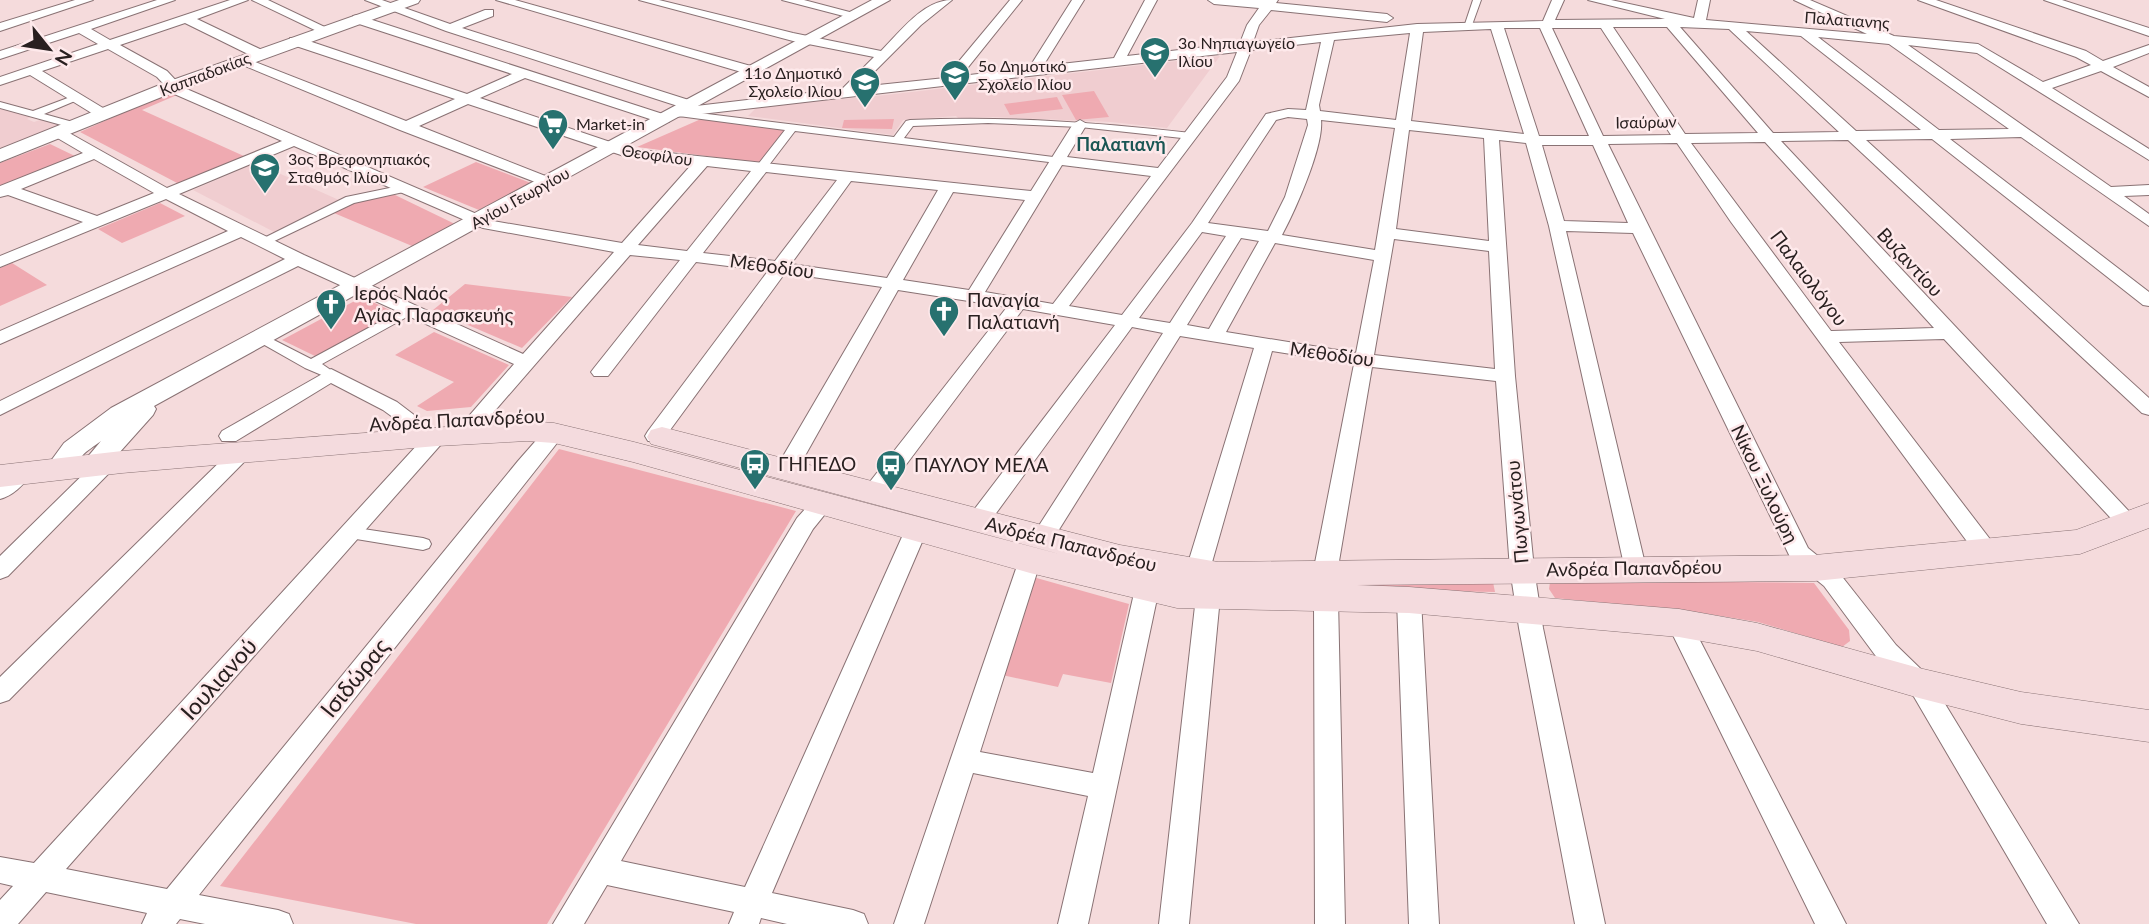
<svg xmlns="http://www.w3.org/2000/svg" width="2149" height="924" font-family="Lato,sans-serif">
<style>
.built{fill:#f0cdd0}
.green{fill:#efaab1}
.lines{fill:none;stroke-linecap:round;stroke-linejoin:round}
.pedestrian-casing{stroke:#897274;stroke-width:2}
.minor-casing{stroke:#897274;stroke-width:2}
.tertiary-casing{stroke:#897274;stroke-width:2}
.secondary-casing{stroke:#897274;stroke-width:1}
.pedestrian{fill:#fff;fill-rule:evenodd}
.minor{fill:#fff;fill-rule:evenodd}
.tertiary{fill:#fff;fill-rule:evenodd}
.secondary{fill:#f4dbde;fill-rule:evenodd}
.labels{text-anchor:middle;stroke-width:5;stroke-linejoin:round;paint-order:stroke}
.far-street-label{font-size:16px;fill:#292020;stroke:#fee9eb}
.far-poi-label{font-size:16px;fill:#292020;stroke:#fee9eb;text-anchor:start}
.far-neighbourhood-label{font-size:18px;font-weight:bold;fill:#1a5654;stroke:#fee9eb}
.street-label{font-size:19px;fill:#292020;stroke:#fee9eb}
.poi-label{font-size:19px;fill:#292020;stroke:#fee9eb;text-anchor:start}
.near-street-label{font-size:23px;fill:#292020;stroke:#fee9eb}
</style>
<rect width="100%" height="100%" fill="#f5dbdc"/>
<path class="built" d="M1220,56L1167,128L1111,122L993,117L958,118L956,116L903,120L893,135L748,116L757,107L886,95Z
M0,109L32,116L27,119L34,122L43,119L64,125L0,151Z
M256,163L339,200L276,233L193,190Z"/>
<path class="green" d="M1094,91L1109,117L1076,120L1062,95Z
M167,93L177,95L142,110L246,157L179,184L80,132Z
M1057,97L1063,109L1010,115L1004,104Z
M701,119L787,130L760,163L637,147Z
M894,119L892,129L842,128L844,120Z
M50,144L77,157L0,187V163Z
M476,162L531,183L479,210L423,187Z
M393,194L455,224L412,246L334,213L351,204Z
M160,203L185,216L122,243L98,229Z
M12,263L47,285L0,306V268Z
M465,284L572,297L522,348L433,310Z
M362,297L396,313L317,357L282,340Z
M434,332L509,365L471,407L427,411L417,406L454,382L395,355Z
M559,449L796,511L547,924H416L220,886Z
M1033,577L1129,604L1111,683L1063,674L1058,687L1002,675Z
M1492,577L1495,592L1320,589L1324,580Z
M1634,581L1814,583L1849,630L1850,641L1842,647L1758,622L1702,613L1555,598L1549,589L1550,582Z"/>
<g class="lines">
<g class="pedestrian-casing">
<path id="pedestrian" d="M1473,0H1481L1472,25L1464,27Z
M73,96L82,98L44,114L80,124L81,126L76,129L0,108V102L33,111Z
M675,110L894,137L906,121L910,120C1008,116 1094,122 1191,133L1196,136L1191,139L1080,127L988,123L913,126L904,138L1061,158L1063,160L1057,163L795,131L766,169L762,170L756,167L785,130L671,115L670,113Z
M404,185L408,187V191L354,203L266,245H258L256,242L346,197Z
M409,306L414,307L416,310L414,313L322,364L338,375L331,379L305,368L254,339L256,336H266L311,359Z
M350,527L423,538L429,540L431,544L429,548L423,550L344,537L342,533L344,529Z"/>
</g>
<g class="minor-casing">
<path id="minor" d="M75,0H93L0,31V23Z
M157,0H175L91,29L110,40L230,0H248L197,19L264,51V57H254L185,23L120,45L167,71L182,87L493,221L622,243L692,164L624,156L468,104L419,126L553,179L556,182L553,185L548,187L400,130L233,61L240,57L245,58L406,121L455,99L290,44V38H300L467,94L512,74L353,22V16L357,15L669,116V122H659L525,78L480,98L631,149L1031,191L1073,124L1080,120L1087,124L1067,157L1158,168L1227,77L1237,52L675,117L670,116V110L684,108L446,31L365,0H382L450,24L485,10H493V16L462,28L695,102L696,106L842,89L874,57L793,41L639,0H659L793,33L881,51C900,32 923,0 952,0L921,25L859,87L945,78L1010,0H1022L961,76L1029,68L1072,0H1084L1043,66L1114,58L1145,0H1157L1127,56L1240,43L1247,25L1259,8L1214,4L1208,0H1278L1276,3L1387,14L1393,18L1387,22L1271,10L1259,25L1253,42L1417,24L1543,21L1552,0H1564L1555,20L1665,19L1588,0H1611L1694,18L1698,0H1710L1706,20L1867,34L1794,0H1810L1894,36L1978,44L2043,82L2091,65L2076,57L1918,0H1936L2086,51L2103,61L2149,45V53L2113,67L2149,87V97L2101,71L2052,88L2149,149V160L1977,53L1908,45L2111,187L2149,185V195L2124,196L2149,214V226L2021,137L1950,139L2149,292V306L2143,305L1932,139L1866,140L2149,398V415L2142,413L1848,140L1781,141L2139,522L2136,528L2128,530L2120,528L1944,339L1839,342L1996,547L1999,553L1996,559L1988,561L1980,559L1731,222L1677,143L1608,144L1808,548L1840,574L1896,645L1928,676L2079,924H2047L1910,690L1878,659L1824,586L1791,559L1633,233L1566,231L1646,568L1642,574L1634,576L1626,574L1549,226L1526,143L1499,140L1515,376L1534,569L1543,628L1605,924H1575L1519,628L1510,569L1496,381L1372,367L1337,573L1333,579L1325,582L1317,579L1313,573L1354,364L1272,351L1209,573L1205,579L1197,582L1189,579L1185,573L1254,348L1180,336L1050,544L1042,546L1034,544L1031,538L1163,333L1132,327L986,527L978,529L970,527L967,521L970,515L1115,325L1023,309L881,498L873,500L865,498L862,493L865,488L1007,307L898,290L797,470L793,475H779L775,470L882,287L785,273L662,441H648L645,436L648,431L768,271L696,262L608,376H594L591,372L594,368L680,260L630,255L486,421H472L469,416L514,364L298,266L0,415V401L285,259L241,237L0,344V331L228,231L166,199L0,267V256L83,222L8,195L0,197V186L83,153L54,136L52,133L54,130H64L167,188L282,141L172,93L157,77L108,49L42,71L108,111V117H98L30,75L0,85V77L98,44L79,33L0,59V51ZM1613,27H1667L1758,133L1685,134ZM1680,27L1729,29L1839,132L1773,133ZM1504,28H1540L1589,136H1539ZM1552,28H1601L1671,135L1603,136ZM1491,29L1524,134L1411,121L1423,32ZM1746,31L1801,36L1921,130L1856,131ZM1410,33L1396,120L1320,111L1319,105L1334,40ZM1818,37L1889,44L2009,129L1939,130ZM1321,42L1306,110L1288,109L1266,114L1192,223L1122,315L1069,306L1239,81L1251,50ZM1288,117L1307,119L1308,125L1285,197L1268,231L1208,223L1276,120ZM1321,120L1395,128L1375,250L1282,235C1295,211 1324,146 1321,120ZM1409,130L1484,138L1489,241L1396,229ZM1765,142L1934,328L1831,331L1691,143ZM1542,145H1593L1628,223L1564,221ZM294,146L483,228L614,252L523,354L304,255L179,194ZM94,159L154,193L97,216L21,189ZM1062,165L1151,176L1053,304L985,292ZM707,166L751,171L687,251L638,245ZM766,172L837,180L775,261L703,253ZM851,181L938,190L887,278L791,264ZM953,192L1025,200L969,290L903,280ZM1202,232L1226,236L1170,323L1139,318ZM1241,238L1259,241L1209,329L1187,325ZM1394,239L1489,251L1495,369L1374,355ZM1275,243L1374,260L1356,353L1226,332Z
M252,0H268L331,30L325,34L321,33Z
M496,0H515L758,68L760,71L753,75L748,74Z
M782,0H804L861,15L855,19Z
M2044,0H2062L2149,28V36Z
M331,369L397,402L422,421L419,426H405L383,410L331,383L236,441H222L219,436L222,431Z
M554,426L561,428L564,433L561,438L199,895L278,910L289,914L293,924H205L180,919L176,924H142L147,913L46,892L18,924H0V900L13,886L0,883V857L34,863L430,431H444L447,436L444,441L66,869L167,889L518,461L547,428Z
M242,445L249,447L252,452L249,457L9,700L0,703V677L235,447Z
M113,450L120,452L123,457L120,462L8,576L0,579V556L106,452Z
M20,467L28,469L31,474C24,485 12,496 0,499V480L12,469Z
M823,495L831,498L834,503L813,529L621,861L745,887L906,528L909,522L917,520L925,522L928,528L772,893L853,910L864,914L868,924H787L761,918L759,924H729L734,912L607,885L584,924H553L797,518L815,498Z
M1030,552L1038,554L1041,560L980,752L1093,773L1135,589L1139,583L1147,580L1155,583L1159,589L1088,924H1058L1088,796L973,773L924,924H894L1019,560L1022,554Z
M1208,588L1216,591L1220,597L1189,924H1159L1196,597L1200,591Z
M1326,590L1334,593L1338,599L1345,924H1315L1314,599L1318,593Z
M1409,591L1417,594L1421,600L1439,924H1409L1397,600L1401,594Z
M1679,614L1688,616L1691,623L1846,924H1815L1667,623L1670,616Z"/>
</g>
<g class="tertiary-casing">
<path id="tertiary" d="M399,0H420L418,3L179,90L0,162V149L167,82Z
M872,0H890L154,406L156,409L153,415L102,472L93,475L84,472L80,466L101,441C95,446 87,450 82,456C70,468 68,481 49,475L45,469L64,443L111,408Z"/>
</g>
<g class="secondary-casing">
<path id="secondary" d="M527,421L554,423L634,442L1063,555L651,444L647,437L651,430L662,427L1120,545L1218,562L1815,555L2076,530L2149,503V528L2080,554L1815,581L1357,585L1409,587L1679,609L1757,623L1919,668L2021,692L2149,710V742L2021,724L1919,698L1757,651L1679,637L1409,613L1177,608L1030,573L633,462L554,443L527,441L437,446L122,473L0,487V465L122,451Z"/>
</g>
<use href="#pedestrian" class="pedestrian"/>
<use href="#minor" class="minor"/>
<use href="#tertiary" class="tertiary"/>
<use href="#secondary" class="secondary"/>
</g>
<defs>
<g id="school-pin" transform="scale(1.575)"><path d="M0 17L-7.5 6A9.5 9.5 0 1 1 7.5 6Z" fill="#27716f" stroke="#fee9eb"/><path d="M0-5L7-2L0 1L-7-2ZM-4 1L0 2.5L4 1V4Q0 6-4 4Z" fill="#fff"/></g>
<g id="supermarket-pin" transform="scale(1.575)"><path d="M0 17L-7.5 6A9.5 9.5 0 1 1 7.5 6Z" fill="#27716f" stroke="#fee9eb"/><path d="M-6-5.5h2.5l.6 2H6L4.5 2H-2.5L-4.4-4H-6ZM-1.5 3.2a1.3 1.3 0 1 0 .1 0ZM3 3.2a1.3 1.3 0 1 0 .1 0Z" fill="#fff"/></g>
<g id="church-pin" transform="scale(1.575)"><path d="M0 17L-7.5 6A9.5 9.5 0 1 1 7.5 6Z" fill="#27716f" stroke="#fee9eb"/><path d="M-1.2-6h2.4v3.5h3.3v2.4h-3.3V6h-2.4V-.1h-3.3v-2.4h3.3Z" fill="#fff"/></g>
<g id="bus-pin" transform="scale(1.575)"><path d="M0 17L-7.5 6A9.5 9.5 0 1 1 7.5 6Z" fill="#27716f" stroke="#fee9eb"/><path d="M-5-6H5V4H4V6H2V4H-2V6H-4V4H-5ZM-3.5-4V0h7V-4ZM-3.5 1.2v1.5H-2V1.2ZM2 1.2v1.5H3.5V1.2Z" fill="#fff"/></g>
</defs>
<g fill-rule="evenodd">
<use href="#school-pin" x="1155" y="52"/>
<use href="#school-pin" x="955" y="75"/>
<use href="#school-pin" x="865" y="82"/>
<use href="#supermarket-pin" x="553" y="124"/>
<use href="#school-pin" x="265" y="168"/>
<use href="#church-pin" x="331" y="304"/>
<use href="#church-pin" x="944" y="311"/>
<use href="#bus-pin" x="755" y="464"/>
<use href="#bus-pin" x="891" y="465"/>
</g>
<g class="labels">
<g class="far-street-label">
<text transform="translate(1847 20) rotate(4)" y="6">Παλατιανης</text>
<text transform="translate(205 74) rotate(-21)" y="6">Καππαδοκίας</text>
<text transform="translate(1646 122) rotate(-1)" y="6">Ισαύρων</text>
<text transform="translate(657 155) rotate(8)" y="6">Θεοφίλου</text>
<text transform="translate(520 198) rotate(-29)" y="6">Αγίου Γεωργίου</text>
</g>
<g class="far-poi-label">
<text x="1178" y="49">3ο Νηπιαγωγείο<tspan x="1178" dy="18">Ιλίου</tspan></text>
<text x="978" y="72">5ο Δημοτικό<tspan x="978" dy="18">Σχολείο Ιλίου</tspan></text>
<text x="842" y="79" text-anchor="end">11ο Δημοτικό<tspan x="842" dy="18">Σχολείο Ιλίου</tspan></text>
<text x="576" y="130">Market-in</text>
<text x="288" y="165">3ος Βρεφονηπιακός<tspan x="288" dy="18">Σταθμός Ιλίου</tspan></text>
</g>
<g class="far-neighbourhood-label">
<text x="1121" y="151">Παλατιανή</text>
</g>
<g class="street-label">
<text transform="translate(1910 262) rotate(47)" y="7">Βυζαντίου</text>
<text transform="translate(772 266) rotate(8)" y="7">Μεθοδίου</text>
<text transform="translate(1809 278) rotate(53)" y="7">Παλαιολόγου</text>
<text transform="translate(1332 354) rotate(8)" y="7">Μεθοδίου</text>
<text transform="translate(457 420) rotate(-3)" y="7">Ανδρέα Παπανδρέου</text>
<text transform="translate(1765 484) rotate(64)" y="7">Νίκου Ξυλούρη</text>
<text transform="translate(1517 512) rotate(-95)" y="7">Πωγωνάτου</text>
<text transform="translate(1071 544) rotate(14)" y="7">Ανδρέα Παπανδρέου</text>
<text transform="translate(1634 568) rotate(-1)" y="7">Ανδρέα Παπανδρέου</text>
</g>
<g class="poi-label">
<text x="354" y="300">Ιερός Ναός<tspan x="354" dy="22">Αγίας Παρασκευής</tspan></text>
<text x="967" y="307">Παναγία<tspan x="967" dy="22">Παλατιανή</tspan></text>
<text x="778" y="471">ΓΗΠΕΔΟ</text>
<text x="914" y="472">ΠΑΥΛΟΥ ΜΕΛΑ</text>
</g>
<g class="near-street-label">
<text transform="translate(355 678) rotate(-51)" y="8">Ισιδώρας</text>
<text transform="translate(219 679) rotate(-48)" y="8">Ιουλιανού</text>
</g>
</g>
<g transform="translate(49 49) rotate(120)" stroke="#fee9eb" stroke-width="5" paint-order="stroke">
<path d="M0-5L12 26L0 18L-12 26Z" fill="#292020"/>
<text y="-10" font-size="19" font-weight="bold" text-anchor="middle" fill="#292020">N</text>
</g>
</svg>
